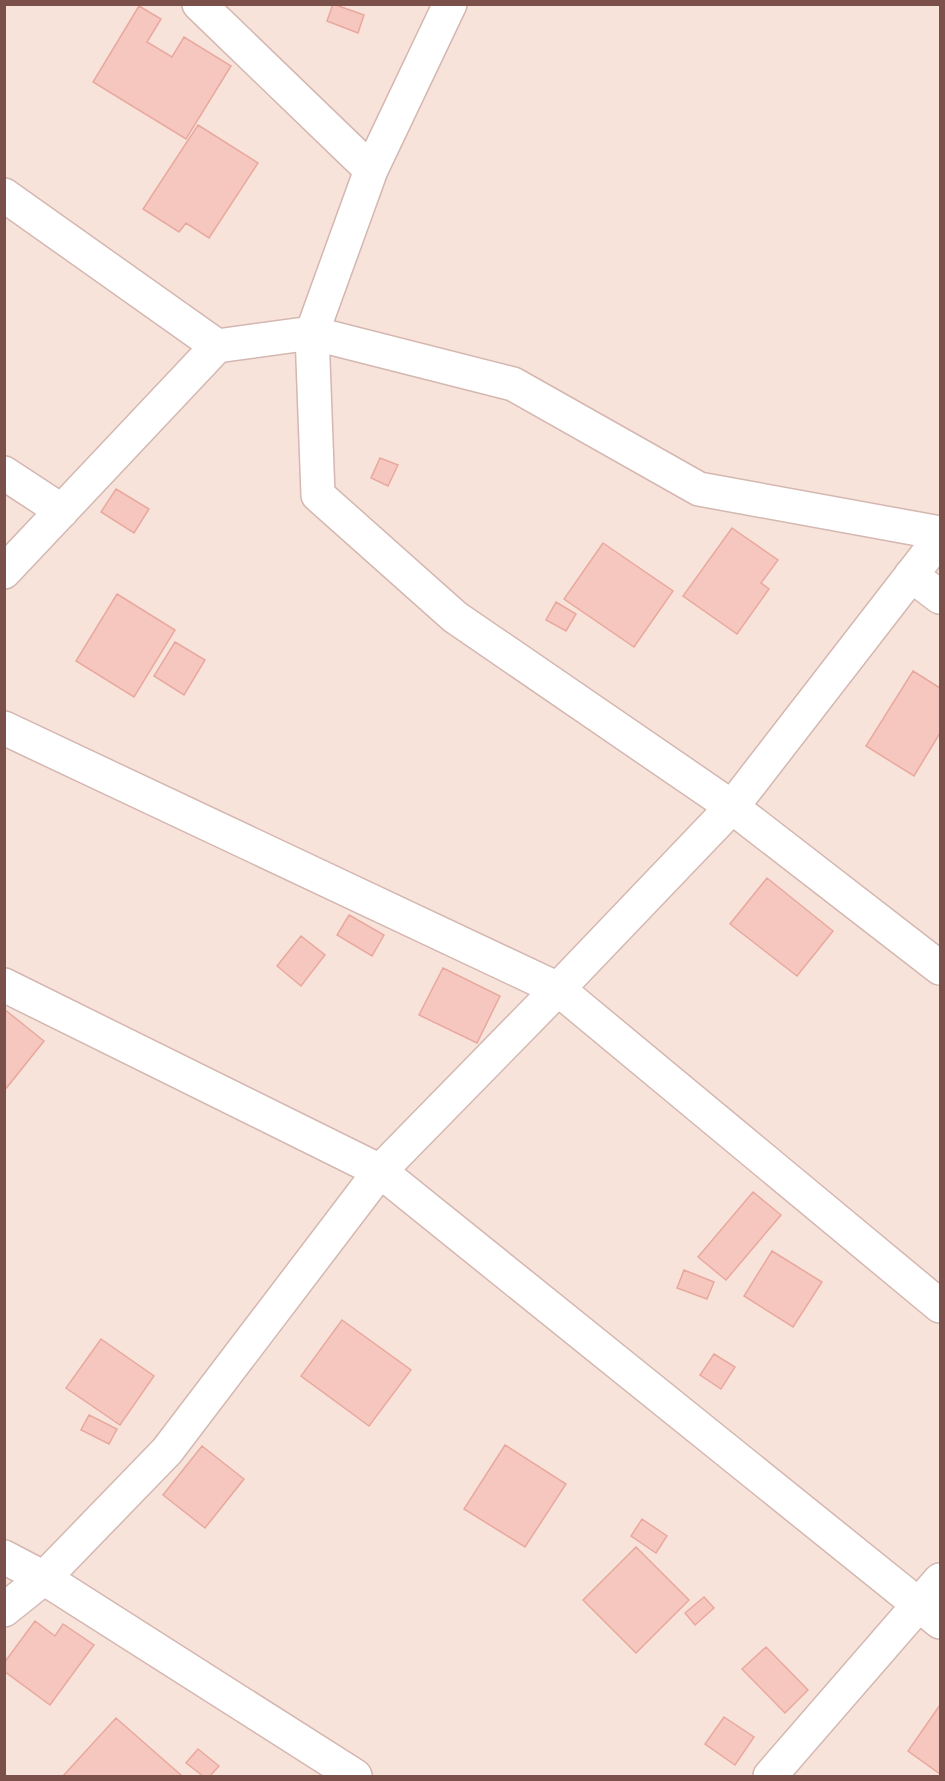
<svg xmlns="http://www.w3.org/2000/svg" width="945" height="1781" font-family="'Roboto Condensed',sans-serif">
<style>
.residential{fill:#f8e3da}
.building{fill:#f5c7bf;stroke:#e9a89e;stroke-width:1.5}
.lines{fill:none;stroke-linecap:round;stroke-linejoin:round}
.minor-casing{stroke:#d4b7b0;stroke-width:36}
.minor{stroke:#fff;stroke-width:33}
</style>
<rect width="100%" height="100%" fill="#fef1e9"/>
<path class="residential" d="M5,5H940V1776H5Z"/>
<path class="building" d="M333,4L364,15L358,33L327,21Z
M139,6L161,19L147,42L172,57L184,37L231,66L186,139L93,82Z
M198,125L258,163L209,238L186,223L179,232L143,209Z
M380,458L398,465L388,486L371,478Z
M116,489L149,509L134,533L101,512Z
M732,528L778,560L761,583L769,589L737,634L683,596Z
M603,543L673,591L634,647L564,599Z
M117,594L175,630L134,697L76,661Z
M556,602L576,614L566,631L546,620Z
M175,642L205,660L184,695L154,676Z
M913,671L940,688V733L914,776L866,746Z
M767,878L833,931L797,976L730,924Z
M349,915L384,935L372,956L337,935Z
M301,936L325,955L301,986L277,966Z
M443,968L500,996L477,1043L419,1015Z
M4,1009L44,1041L4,1091Z
M753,1192L781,1215L726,1280L698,1257Z
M772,1251L822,1282L793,1327L744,1296Z
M684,1270L714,1282L707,1299L677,1288Z
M342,1320L411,1370L369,1426L301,1376Z
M101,1339L154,1376L120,1425L66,1388Z
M714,1354L735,1367L721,1389L700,1375Z
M89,1415L117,1429L109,1444L81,1430Z
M505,1445L566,1484L525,1547L464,1509Z
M202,1446L244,1479L205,1528L163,1495Z
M642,1519L667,1536L656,1553L631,1536Z
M636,1547L689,1600L636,1653L583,1600Z
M704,1597L714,1608L695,1625L685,1613Z
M35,1621L55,1636L63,1624L94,1645L50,1705L4,1671V1663Z
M766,1647L808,1690L785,1713L742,1669Z
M940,1705V1774L908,1751Z
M724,1717L754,1737L735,1765L705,1744Z
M116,1718L182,1776H63Z
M198,1749L219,1766L210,1776H203L186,1763Z"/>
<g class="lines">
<g class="minor-casing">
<path id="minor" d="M199,4L371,170L312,333L318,495L455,617L732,807L940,968
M371,170L450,4
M4,195L217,346
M4,473L62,511
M4,572L217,346L312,333L513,384L699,489L940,533
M911,575L940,597
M4,728L558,989L940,1306
M4,985L380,1171L940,1622
M4,1557L44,1578L355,1776
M4,1610L44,1578L167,1451L380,1171L558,989L732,807L940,538
M770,1776L940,1580"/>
</g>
<use href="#minor" class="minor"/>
</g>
<rect width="945" height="1781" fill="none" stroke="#7b4f4a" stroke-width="12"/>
</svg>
